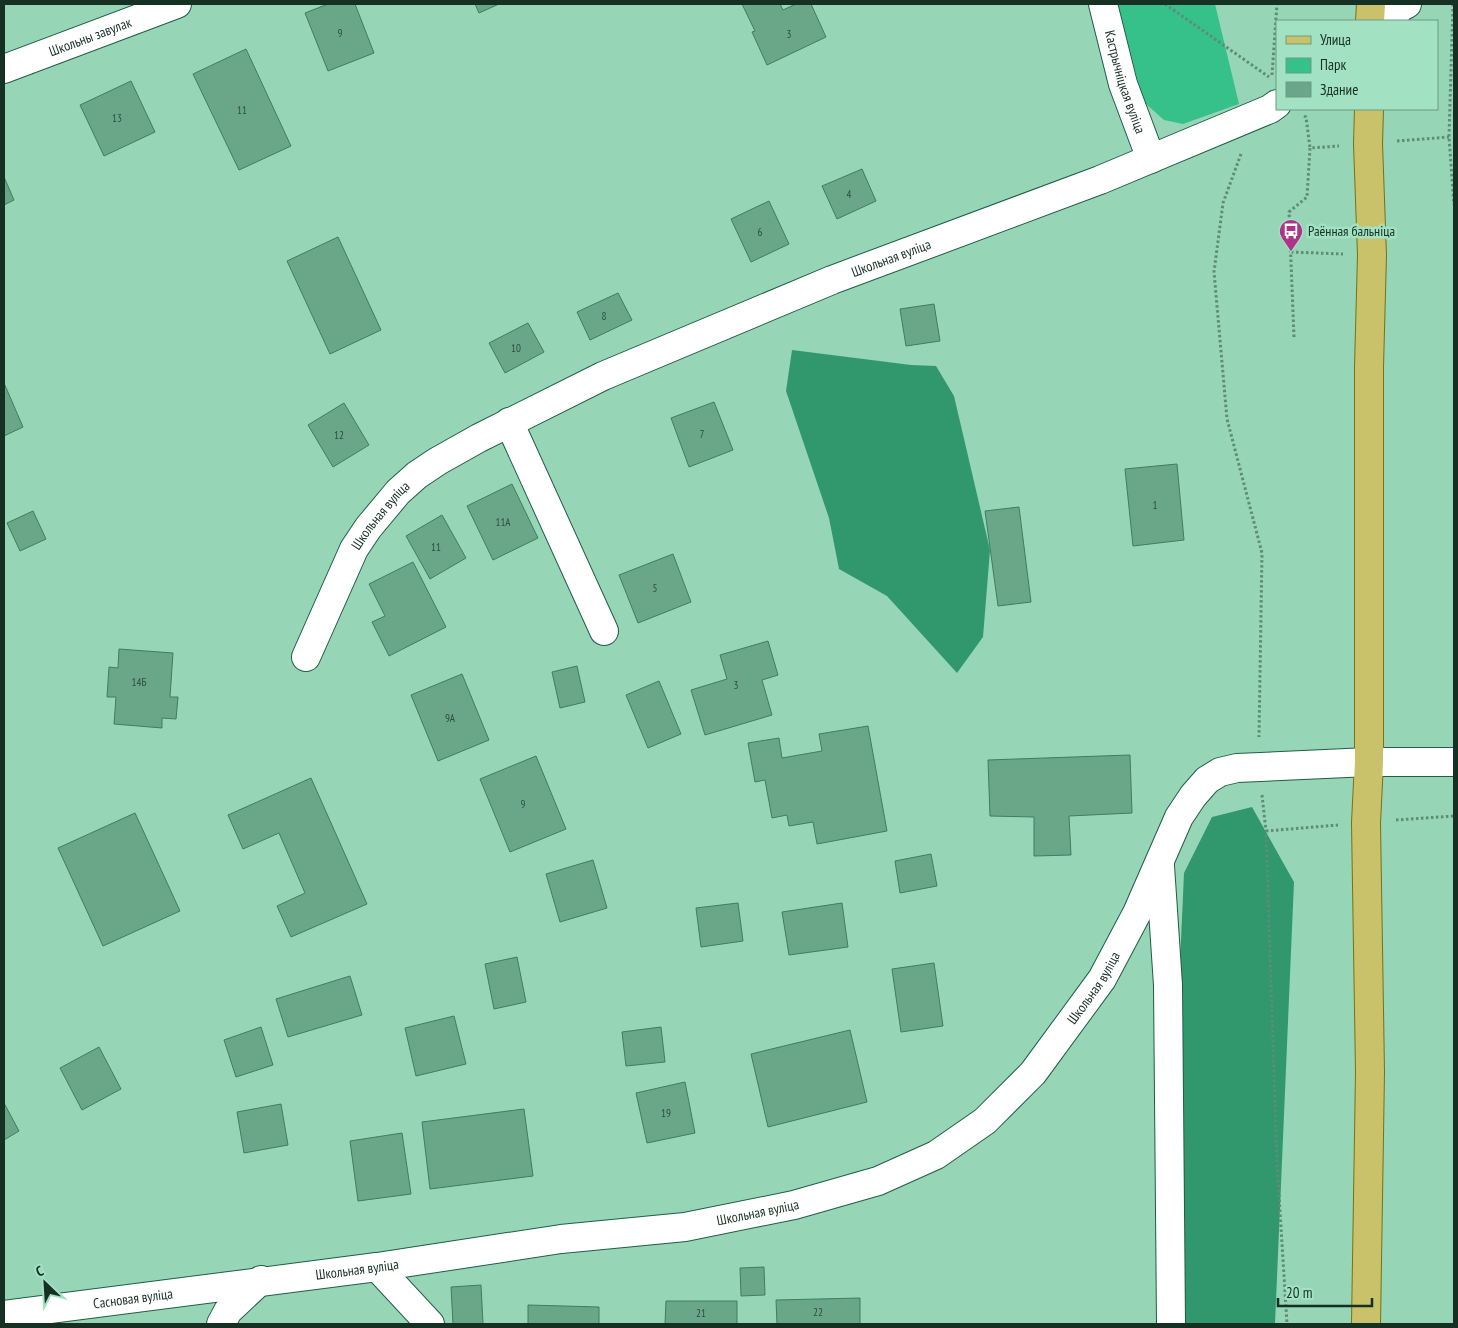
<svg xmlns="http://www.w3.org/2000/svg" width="1458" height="1328" font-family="'PT Sans Narrow',sans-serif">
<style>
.green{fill:#36c18b}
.forest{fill:#31986e}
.building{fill:#6aa789;stroke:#407d61}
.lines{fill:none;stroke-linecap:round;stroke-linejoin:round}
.minor-casing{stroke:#1f5e44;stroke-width:30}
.major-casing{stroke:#757412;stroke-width:30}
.path{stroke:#5e8c75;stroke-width:3;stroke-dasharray:2.5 2.5;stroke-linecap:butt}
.minor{stroke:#fff;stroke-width:28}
.major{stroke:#cac16b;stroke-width:28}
.labels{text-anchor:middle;stroke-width:5;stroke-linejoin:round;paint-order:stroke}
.number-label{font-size:11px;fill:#2c4e3d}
.street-label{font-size:14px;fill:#173024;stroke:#a2e2c2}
.poi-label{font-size:14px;fill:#173024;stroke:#a2e2c2;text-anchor:start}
</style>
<rect width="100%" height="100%" fill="#96d5b5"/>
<path class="green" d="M1118,4H1215L1239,104L1183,124L1164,120L1145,103L1137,78Z"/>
<path class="forest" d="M792,350L911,365L936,366L954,396L990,550L983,637L957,673L887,596L839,569L829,518L786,391Z
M1252,807L1294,882L1275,1324H1164L1184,873L1212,817Z"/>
<path class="building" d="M328,4H355L374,53L328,71L305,13Z
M475,4H499L479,13Z
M742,4H780L783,10L796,4H811L826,37L767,65L752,32L755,31Z
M246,49L291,146L239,170L193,74Z
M131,81L155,132L104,156L80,105Z
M862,169L876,201L837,219L822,186Z
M4,177L14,200L4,205Z
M769,201L789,244L751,262L731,219Z
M338,237L381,330L330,354L287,261Z
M618,293L632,320L590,340L577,312Z
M934,304L940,341L906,346L900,309Z
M528,323L544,352L505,373L489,343Z
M4,383L23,427L4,436Z
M714,402L733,450L689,467L671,418Z
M344,403L369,445L333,467L308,425Z
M1177,464L1184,540L1133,546L1125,469Z
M512,484L538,538L493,560L467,506Z
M1019,507L1031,602L998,606L985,511Z
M33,511L46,539L20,551L7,523Z
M442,515L466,558L430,579L406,536Z
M673,554L691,602L638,623L619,575Z
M413,562L446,627L389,656L372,622L385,616L369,584Z
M768,641L778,675L762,680L772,715L705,735L691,690L727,679L720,655Z
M119,649L173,653L170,697H178L176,719L162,718V728L114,724L116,697H107L109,667L118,668Z
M577,666L585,702L560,708L552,672Z
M462,674L489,740L438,761L411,695Z
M659,681L681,734L648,748L626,695Z
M868,726L887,831L817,844L813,822L789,826L787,815L772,818L765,780L755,782L748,743L779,738L782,758L822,751L819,734Z
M1130,755L1132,813L1069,816L1071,855L1034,856V817L990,816L988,760Z
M536,756L566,829L510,852L480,779Z
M311,778L367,904L291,937L277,906L305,893L279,833L243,849L228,815Z
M135,813L180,911L103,946L58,848Z
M931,854L937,886L900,893L895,861Z
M593,860L607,908L560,922L546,874Z
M738,903L743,941L701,947L696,908Z
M842,903L848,947L789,955L782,912Z
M517,957L526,1002L494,1009L485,964Z
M934,963L943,1026L901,1032L892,969Z
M350,976L362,1015L288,1037L276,999Z
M454,1016L466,1064L416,1076L405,1028Z
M261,1027L273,1065L236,1077L224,1040Z
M661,1027L665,1062L626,1066L622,1032Z
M850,1030L867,1102L768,1127L751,1054Z
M99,1047L121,1089L82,1110L60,1068Z
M685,1082L695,1133L647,1143L636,1093Z
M4,1103L19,1131L4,1140Z
M281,1104L288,1145L244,1153L237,1112Z
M524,1109L533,1176L430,1189L422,1122Z
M402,1133L411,1194L358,1201L350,1141Z
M764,1267L765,1295L741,1296L740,1268Z
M481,1285L483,1324H453L451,1287Z
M860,1298V1324H777L776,1300Z
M666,1301H737V1324H665Z
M528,1305L599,1307V1324H528Z"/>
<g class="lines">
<g class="minor-casing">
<g id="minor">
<path id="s1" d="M1103,4L1123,84L1151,159"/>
<path d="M1389,21L1401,7L1407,4"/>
<path id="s2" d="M4,69L177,4"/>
<path d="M509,422L604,631"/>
<path id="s3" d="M306,657L354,549L368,528L398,492L417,475L438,461L479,438L603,376L832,280L1100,180L1270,109L1277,104"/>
<path d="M1160,866L1168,985L1171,1324"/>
<path d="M377,1267L430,1324"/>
<path id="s4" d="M4,1315L377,1267L561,1239L685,1227L794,1205L878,1181L936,1155L985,1121L1033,1073L1102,979L1137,913L1179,817L1193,796L1207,780L1220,772L1237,768L1369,762H1454"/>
<path d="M221,1324L228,1311L261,1280"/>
</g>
</g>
<g class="major-casing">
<path id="major" d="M1370,21L1371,4
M1366,1324L1370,1072L1366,823L1369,762V367L1372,255L1368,144L1369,109"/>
</g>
<path class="path" d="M1165,4L1269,77
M1453,4L1449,137L1454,205
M1272,75L1277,4
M1304,116L1306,117L1310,148
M1397,141L1449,137
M1241,154L1223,203L1214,272L1227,419L1262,553L1259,737
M1291,252L1343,254
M1294,337L1289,212L1307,197L1310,148L1339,146
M1262,795L1266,831L1277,1163L1287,1324
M1396,820L1454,816
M1266,831L1338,825"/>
<use href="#minor" class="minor"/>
<use href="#major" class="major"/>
</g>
<defs>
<g id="bus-pin" transform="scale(1.25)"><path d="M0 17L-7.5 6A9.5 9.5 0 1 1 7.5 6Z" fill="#ad3489" stroke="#a2e2c2"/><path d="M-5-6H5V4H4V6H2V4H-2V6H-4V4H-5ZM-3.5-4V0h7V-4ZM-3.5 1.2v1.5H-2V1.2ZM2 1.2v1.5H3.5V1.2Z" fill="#fff"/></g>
</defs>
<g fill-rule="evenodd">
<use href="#bus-pin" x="1291" y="231"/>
</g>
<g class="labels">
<g class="number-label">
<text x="340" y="37">9</text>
<text x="789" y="38">3</text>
<text x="242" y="114">11</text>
<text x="117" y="122">13</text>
<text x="849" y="198">4</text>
<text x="760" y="236">6</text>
<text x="604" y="320">8</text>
<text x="516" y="352">10</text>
<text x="702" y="438">7</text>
<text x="339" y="439">12</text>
<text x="1155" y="509">1</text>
<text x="503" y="526">11А</text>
<text x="436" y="551">11</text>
<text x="655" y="592">5</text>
<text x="139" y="686">14Б</text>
<text x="736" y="689">3</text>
<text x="450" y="722">9А</text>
<text x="523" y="808">9</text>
<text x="666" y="1117">19</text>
<text x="818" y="1316">22</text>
<text x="701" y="1317">21</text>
</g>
<g class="street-label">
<text dy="5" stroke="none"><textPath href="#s2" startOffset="92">Школьны завулак</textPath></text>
<text dy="5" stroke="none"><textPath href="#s1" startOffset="81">Кастрычніцкая вуліца</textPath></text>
<text dy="5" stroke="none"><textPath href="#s3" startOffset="738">Школьная вуліца</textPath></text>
<text dy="5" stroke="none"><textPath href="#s3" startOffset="161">Школьная вуліца</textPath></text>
<text dy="5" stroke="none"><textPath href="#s4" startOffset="1181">Школьная вуліца</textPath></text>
<text dy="5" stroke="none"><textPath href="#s4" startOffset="761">Школьная вуліца</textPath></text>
<text dy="5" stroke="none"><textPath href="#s4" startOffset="356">Школьная вуліца</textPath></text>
<text dy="5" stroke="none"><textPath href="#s4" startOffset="130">Сасновая вуліца</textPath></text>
</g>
<g class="poi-label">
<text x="1308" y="236">Раённая бальніца</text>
</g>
</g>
<rect width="1458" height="1328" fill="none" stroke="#173024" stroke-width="10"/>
<rect x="1276" y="20" width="162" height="90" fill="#a2e2c2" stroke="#6a9b83"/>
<rect x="1286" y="36" width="25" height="8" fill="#cac16b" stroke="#6a9b83"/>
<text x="1320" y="45" font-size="15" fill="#173024">Улица</text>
<rect x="1286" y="58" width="25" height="15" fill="#36c18b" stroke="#6a9b83"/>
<text x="1320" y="70" font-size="15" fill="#173024">Парк</text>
<rect x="1286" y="82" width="25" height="15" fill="#6aa789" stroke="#6a9b83"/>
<text x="1320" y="95" font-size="15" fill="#173024">Здание</text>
<g transform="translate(45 1283) rotate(335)" stroke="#a2e2c2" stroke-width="4" paint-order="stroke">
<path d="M0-4L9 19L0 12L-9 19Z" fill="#173024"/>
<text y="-8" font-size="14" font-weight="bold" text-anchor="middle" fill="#173024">С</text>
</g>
<path d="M1278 1298v8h94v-8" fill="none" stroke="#173024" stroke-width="2.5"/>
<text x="1286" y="1298" font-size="15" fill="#173024" stroke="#a2e2c2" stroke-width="4" paint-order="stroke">20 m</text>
</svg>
